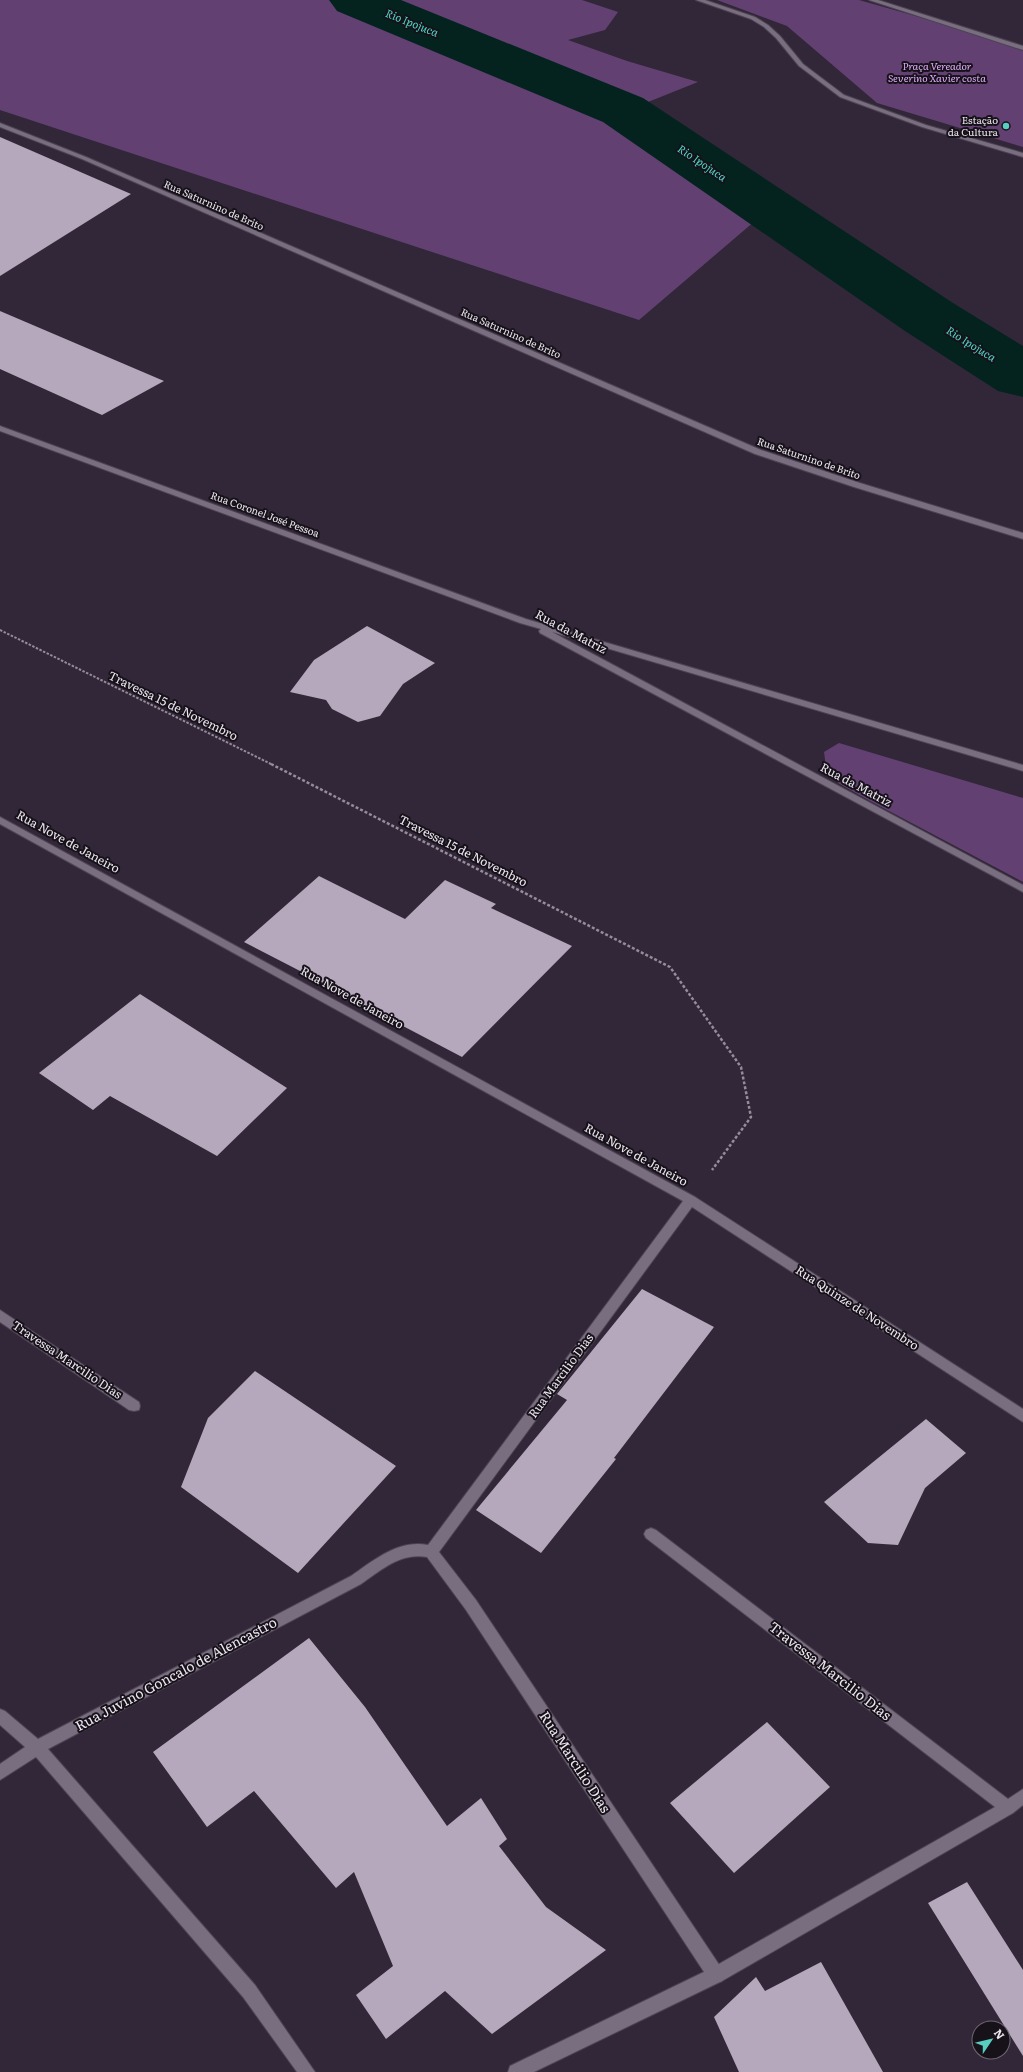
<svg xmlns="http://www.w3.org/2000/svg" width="1023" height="2072" font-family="Literata,serif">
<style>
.green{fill:#624072}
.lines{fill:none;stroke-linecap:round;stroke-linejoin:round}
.river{fill:#04231f;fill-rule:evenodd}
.building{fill:#b5a7bc}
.service-casing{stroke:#4d4351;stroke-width:2}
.minor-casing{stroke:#4d4351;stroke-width:2}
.secondary-casing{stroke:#4d4351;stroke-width:2}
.path-far1{stroke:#958c9a;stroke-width:2;stroke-dasharray:2.5 1.5;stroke-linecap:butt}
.path{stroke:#958c9a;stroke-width:2.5;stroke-dasharray:3 2;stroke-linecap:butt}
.service{fill:#796d80;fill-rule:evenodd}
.minor{fill:#796d80;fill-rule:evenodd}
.secondary{fill:#796d80;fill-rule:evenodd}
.poi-dot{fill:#58cebf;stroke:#17121a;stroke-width:1.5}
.labels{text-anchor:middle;stroke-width:4;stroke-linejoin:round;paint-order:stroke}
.far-park-label{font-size:10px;font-style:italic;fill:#e0acfb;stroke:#17121a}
.far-poi-label{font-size:10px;fill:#ede6f1;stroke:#17121a;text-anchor:end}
.far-street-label{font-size:10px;fill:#ede6f1;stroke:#17121a}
.far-water-label{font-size:11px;font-style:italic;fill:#4fd9c9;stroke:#17121a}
.street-label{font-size:12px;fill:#ede6f1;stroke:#17121a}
.near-street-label{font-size:14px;fill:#ede6f1;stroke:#17121a}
</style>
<rect width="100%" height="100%" fill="#322738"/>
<path class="green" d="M0,0H340L526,70L769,209L639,320L0,110Z
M384,0H582L618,12L605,30L568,40L627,61L698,82L643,104Z
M717,0H859L958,28L1023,51V147L877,103L787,26Z
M839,743L1023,798V882L870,801L838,783L826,767L824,752Z"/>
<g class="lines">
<path class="river" d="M329,0H401L643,98L953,303L1023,346V397L998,391L905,331L603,122L337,11Z"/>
</g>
<path class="building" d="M0,137L131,194L0,276Z
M0,311L164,381L102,415L0,369Z
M367,626L435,663L403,684L380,716L358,722L332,709L326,700L290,692L314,660Z
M319,876L405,919L445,880L496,904L491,908L572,946L462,1057L382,1015L381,1017L330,991L333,988L244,942Z
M140,994L287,1088L217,1156L110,1096L93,1110L39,1073Z
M642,1289L714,1327L614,1458L616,1459L541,1553L476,1510L567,1400L557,1394Z
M255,1371L396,1466L298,1573L181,1487L208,1418Z
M926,1419L966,1453L925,1488L898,1545L868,1543L824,1502Z
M309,1638L365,1707L447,1826L481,1798L507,1839L499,1846L546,1907L606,1950L492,2034L445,1991L386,2039L356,1995L393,1966L354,1872L336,1888L254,1791L207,1827L153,1752Z
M767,1722L830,1787L734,1873L670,1803Z
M967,1882L1023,1970V2056L928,1903Z
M821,1962L883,2072H739L714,2017L756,1977L765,1991Z"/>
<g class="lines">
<g class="service-casing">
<path id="service" d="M651,1528L656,1530L1008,1799L1023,1789V1805L1013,1813L722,1981L534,2072H508L510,2066L710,1969L995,1807L646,1538L644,1534L646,1530Z"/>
</g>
<g class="minor-casing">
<path id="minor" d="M696,0H705L755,17L768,25L780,36L803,64L844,95L926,125L1023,153V157L922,127L840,97L799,66L776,38L764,27L751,19Z
M869,0H878L1023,46V50Z
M0,123L86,157L761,450L860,483L1023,533V539L854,487L755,454L82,159L0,127Z
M0,817L695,1197L1023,1409V1422L692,1207L439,1552L476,1600L722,1969L724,1975L722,1981L716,1983L710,1981L466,1610L427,1557C401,1552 381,1570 361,1584L48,1749L255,1985L315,2072H297L243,1997L36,1757L0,1780V1764L25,1747L0,1725V1709L5,1711L38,1739L351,1576C374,1560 399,1539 428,1545L683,1201L0,824Z
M0,1310L139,1402L140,1406L139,1410L134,1411L129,1410L0,1322Z"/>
</g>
<g class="secondary-casing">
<path id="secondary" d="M0,426L526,619L1023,765V771L552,632L1023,885V892L540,633L539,631L541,629L520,623L0,431Z"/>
</g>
<path class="path-far1" d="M0,630L273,765"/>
<path class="path" d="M271,764L670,967L741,1067L751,1117L712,1170"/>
<use href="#service" class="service"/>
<use href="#minor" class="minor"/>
<use href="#secondary" class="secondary"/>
</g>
<circle class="poi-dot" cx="1006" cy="126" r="4"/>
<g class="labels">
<g class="far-park-label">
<text x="937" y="70">Praça Vereador<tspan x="937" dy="12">Severino Xavier costa</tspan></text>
</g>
<g class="far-poi-label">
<text x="998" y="124">Estação<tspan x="998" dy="12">da Cultura</tspan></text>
</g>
<g class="far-street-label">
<text transform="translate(214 205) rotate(24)" y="4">Rua Saturnino de Brito</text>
<text transform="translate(511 333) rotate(24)" y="4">Rua Saturnino de Brito</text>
<text transform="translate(809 458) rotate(19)" y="4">Rua Saturnino de Brito</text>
<text transform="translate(265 514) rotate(20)" y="4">Rua Coronel José Pessoa</text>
</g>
<g class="far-water-label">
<text transform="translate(412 23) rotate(22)" y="4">Rio Ipojuca</text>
<text transform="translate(702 163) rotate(34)" y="4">Rio Ipojuca</text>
<text transform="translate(971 344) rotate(32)" y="4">Rio Ipojuca</text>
</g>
<g class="street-label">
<text transform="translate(571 632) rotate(28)" y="4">Rua da Matriz</text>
<text transform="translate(173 706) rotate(26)" y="4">Travessa 15 de Novembro</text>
<text transform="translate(856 785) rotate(28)" y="4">Rua da Matriz</text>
<text transform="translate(68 842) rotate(29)" y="4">Rua Nove de Janeiro</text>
<text transform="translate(463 851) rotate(27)" y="4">Travessa 15 de Novembro</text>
<text transform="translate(352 998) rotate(29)" y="4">Rua Nove de Janeiro</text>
<text transform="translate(636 1155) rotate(29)" y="4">Rua Nove de Janeiro</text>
<text transform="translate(857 1308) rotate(33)" y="4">Rua Quinze de Novembro</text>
<text transform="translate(67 1360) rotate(34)" y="4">Travessa Marcilio Dias</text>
<text transform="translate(561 1376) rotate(-54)" y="4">Rua Marcilio Dias</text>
</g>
<g class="near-street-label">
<text transform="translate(830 1671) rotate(38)" y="5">Travessa Marcilio Dias</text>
<text transform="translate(176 1674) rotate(-28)" y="5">Rua Juvino Goncalo de Alencastro</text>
<text transform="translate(575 1762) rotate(57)" y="5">Rua Marcilio Dias</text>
</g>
</g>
<g transform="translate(991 2040) rotate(55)"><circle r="19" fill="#17121a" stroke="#6d6770"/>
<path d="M0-3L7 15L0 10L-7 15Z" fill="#58cebf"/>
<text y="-6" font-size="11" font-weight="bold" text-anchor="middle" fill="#ede6f1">N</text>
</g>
</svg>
